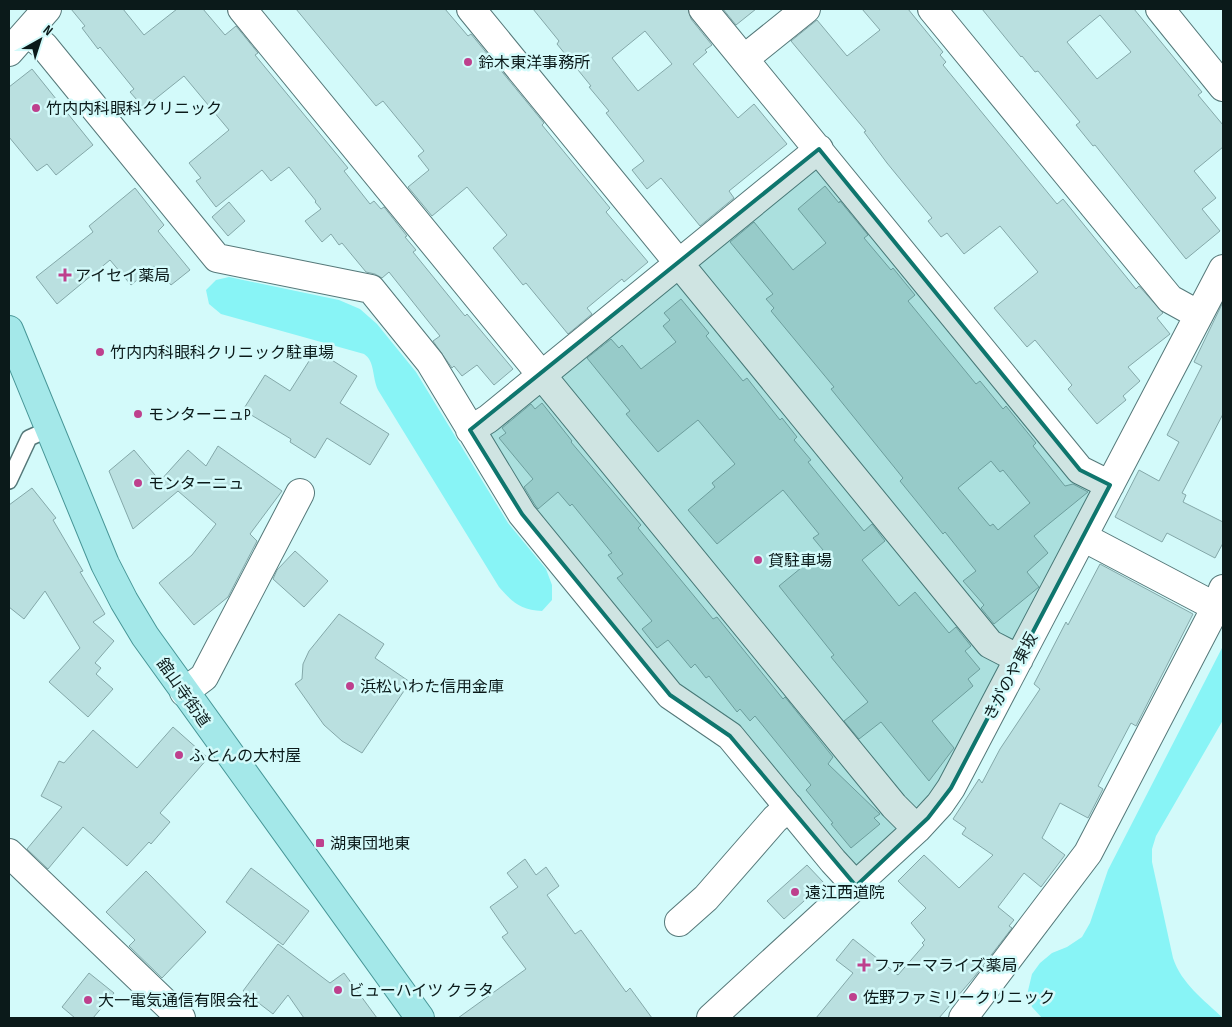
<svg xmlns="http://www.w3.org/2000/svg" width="1232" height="1027" font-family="'Sofia Sans Condensed','Noto Sans JP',sans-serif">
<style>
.green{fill:#88f4f6}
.building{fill:#bae0e0;stroke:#84a8a9;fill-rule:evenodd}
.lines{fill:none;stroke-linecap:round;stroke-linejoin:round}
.service-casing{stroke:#557879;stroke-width:18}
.minor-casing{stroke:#557879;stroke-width:30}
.tertiary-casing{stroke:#557879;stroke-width:30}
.primary-casing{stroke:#479697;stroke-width:30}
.service{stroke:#fff;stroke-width:15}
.minor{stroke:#fff;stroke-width:28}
.tertiary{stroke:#fff;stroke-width:28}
.primary{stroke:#a4e8e9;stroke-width:28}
.marked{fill:#0f766e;fill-opacity:0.2;stroke:#0f766e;stroke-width:4;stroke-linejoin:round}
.poi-dot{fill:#be408d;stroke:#d3fafa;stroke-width:2}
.labels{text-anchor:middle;stroke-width:5;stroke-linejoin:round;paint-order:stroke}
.poi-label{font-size:16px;fill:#0b1a1a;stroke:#d3fafa;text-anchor:start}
.street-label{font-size:16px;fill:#0b1a1a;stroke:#d3fafa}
</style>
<rect width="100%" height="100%" fill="#d3fafa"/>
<path class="green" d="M229,277L339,300L360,309L377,324L416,372L508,523L546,569L552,585V600L542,611C521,610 513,603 499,587L378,390C372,377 375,361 364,354L221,314L209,304L206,290L216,280Z
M1223,646V720L1156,836L1152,849V862L1173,958C1181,983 1204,1000 1223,1018H1042L1032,1007L1027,995L1032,974L1040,963L1052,953L1067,947L1082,937L1090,923L1108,870Z"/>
<path class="building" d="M71,9H123L144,35L177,9H203L225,35L236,26L258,53L255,55L348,168L344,171L370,204L374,201L381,209L384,207L407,236L405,237L416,250L413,252L465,316L467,314L513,369L494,385L477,365L462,376L454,366L452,368L433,341L440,336L389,272L382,278L375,274L366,272L342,243L339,245L331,234L322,242L305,221L321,209L315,202L316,201L289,167L271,181L262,170L216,207L196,181L201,178L189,163L229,130L184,76L144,108L130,92L134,89L100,47L98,49L82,28L85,26Z
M296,9H445L468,36L471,34L544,123L542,125L610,208L606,212L648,262L624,282L622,279L587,308L592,314L568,334L526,283L523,285L493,248L507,235L467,187L432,216L408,187L429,170L418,156L424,151L383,101L376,106Z
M533,9H688L691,19L712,45L705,50L707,52L693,64L738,118L754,104L787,144L729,191L734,198L700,226L661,178L647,189L632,170L644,161L606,113L609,111L589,87L591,86L557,44L559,41ZM645,31L672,64L638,91L612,58Z
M723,9H756L736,25Z
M862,9H908L943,52L940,55L946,62L943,65L1057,204L1063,199L1136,289L1139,286L1163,313L1157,318L1170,334L1128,367L1140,381L1123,396L1126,400L1097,424L1068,389L1072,385L1035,340L1027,347L994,308L1038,272L1000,226L964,254L947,233L941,237L928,221L932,218L887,163L864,132L866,131L791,41L817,20L847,56L880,30Z
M982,9H1134L1202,92L1198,95L1223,125V147L1194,171L1216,198L1202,209L1220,231L1186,259L1095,145L1093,146L1076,125L1080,122L1038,71L1035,72L1022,56L1021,57ZM1100,15L1131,52L1097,79L1067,42Z
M32,69L93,145L56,175L47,164L37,171L9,137V87Z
M825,186L839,203L840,201L868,235L864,238L891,270L893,268L915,295L908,301L976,384L980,381L1003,409L1006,406L1036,443L1033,446L1065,486L1073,484L1088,492L1034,536L1048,553L1027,572L1039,587L994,624L981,608L984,605L963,581L976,571L945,532L943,534L900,481L903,478L831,389L834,387L771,311L774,308L766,299L773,294L730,242L754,222L793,270L826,243L798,209ZM991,461L1000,472L1003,470L1030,503L998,530L993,524L990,526L958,488Z
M135,188L164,225L158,231L190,270L171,285L154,266L131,285L110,260L57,304L36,277L93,232L89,226Z
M229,202L245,221L228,236L212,217Z
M681,299L709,333L706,336L743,381L747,378L780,420L782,418L797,437L794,440L811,460L808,462L847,510L864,531L872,524L885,541L862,560L899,606L915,592L949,633L956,627L971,646L965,651L980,669L968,679L973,686L932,721L954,748L929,781L881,722L859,739L844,721L868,702L831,657L834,655L779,586L823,550L813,538L819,534L783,490L717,544L688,510L715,487L712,483L735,464L698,420L658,452L626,414L630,411L587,358L611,339L619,348L622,345L641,369L676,342L663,326L670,320L664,313Z
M1223,302V414L1182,493L1186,495L1183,502L1223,522V543L1215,558L1167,533L1162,542L1115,517L1139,470L1159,481L1179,442L1167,435L1202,366L1194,362Z
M316,350L357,376L340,403L389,434L370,465L327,438L315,458L290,442L291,439L243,410L265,375L290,391Z
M542,403L572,441L571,442L641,525L638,528L713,619L717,617L783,699L785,697L833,757L828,764L880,814L874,818L880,824L851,848L831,824L833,823L806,790L811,785L755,716L750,721L740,709L737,712L709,676L706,678L695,664L691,668L668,640L657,648L642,629L652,621L617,578L623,574L608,555L612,553L572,504L570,506L558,492L538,509L535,505L524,487L533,479L499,438L506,433L502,428L531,404L535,409Z
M218,446L282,491L250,534L257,541L228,597L194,625L159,583L192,555L216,524L178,491L133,529L109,471L134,450L160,481L188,450L206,466Z
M32,488L56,518L53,520L83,571L80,572L105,614L93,622L114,641L95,663L101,668L96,674L113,689L88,717L49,682L80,648L45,591L24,619L9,607V505Z
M295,551L328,581L304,607L273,579L277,570Z
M1100,564L1193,614L1136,726L1131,723L1098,786L1103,789L1088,818L1060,803L1042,838L1065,855L1041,887L1024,873L998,907L1014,920L1009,926L1012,928L975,976L939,1018H816L853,973L836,960L853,939L898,975L924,945L922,943L925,940L911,923L926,908L898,881L924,855L959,888L993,855L962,834L966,828L953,819L979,779L982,783L1000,749L1040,689L1034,684L1066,622L1068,625Z
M339,614L384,644L375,658L410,682L362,753L342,741L324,725L295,684L302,679L303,664L309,651Z
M173,727L208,758L160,813L170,822L151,844L149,842L127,866L83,827L48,869L27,849L62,807L41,796L59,761L64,763L93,730L137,768Z
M525,859L536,875L546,867L559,886L547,895L575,934L581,930L626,992L630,988L652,1018H458L526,969L502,937L508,933L490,907L518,887L507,873Z
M807,865L824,883L784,919L767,901Z
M251,868L309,911L283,945L226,902Z
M146,871L206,932L162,978L129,946L135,940L106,912Z
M278,944L330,983L344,973L377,1018H304L288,995L273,1014L243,991Z
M89,973L114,993L93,1018H75L62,1007Z"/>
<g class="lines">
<g class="service-casing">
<path id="service" d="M9,481L29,438L49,429"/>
</g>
<g class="minor-casing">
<path id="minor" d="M242,9L894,806L917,829
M471,9L990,644L1019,659
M703,9L1080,470L1110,485
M932,9L1170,299L1199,315
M1160,9L1223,87
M27,32L44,46L217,258L371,289L430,362L522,514L670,695L730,736L833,861L856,886
M9,52L47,9
M744,59L806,9
M470,430L488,419L819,149
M1083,537L1216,607
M184,692L204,677L300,493
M679,922L706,898L775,819L789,807
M711,1018L917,829L940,804L951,788L1223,269
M963,1018L1088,853L1216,607L1223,589"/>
</g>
<g class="tertiary-casing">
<path id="tertiary" d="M9,853L181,1018"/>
</g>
<g class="primary-casing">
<path id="primary" d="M9,330L105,564L124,601L145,636L420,1018"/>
</g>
<use href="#service" class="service"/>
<use href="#minor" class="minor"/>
<use href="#tertiary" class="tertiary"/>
<use href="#primary" class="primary"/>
</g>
<path class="marked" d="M819,149L1080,470L1110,485L951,788L928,818L856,886L730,736L670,695L522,514L470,430Z"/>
<g class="poi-dot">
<circle cx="468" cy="62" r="5"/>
<circle cx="36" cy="108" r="5"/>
<path d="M62.5 267.5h5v5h5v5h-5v5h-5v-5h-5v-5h5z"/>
<circle cx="100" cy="352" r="5"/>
<circle cx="138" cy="414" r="5"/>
<circle cx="138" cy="483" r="5"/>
<circle cx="758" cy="560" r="5"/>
<circle cx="350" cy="686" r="5"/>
<circle cx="179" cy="755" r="5"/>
<rect x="315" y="838" width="10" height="10" rx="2.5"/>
<circle cx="795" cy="892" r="5"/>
<path d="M861.5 957.5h5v5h5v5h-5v5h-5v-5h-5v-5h5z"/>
<circle cx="338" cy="990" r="5"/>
<circle cx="853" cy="997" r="5"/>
<circle cx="88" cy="1000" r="5"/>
</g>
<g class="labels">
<g class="poi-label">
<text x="478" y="68">鈴木東洋事務所</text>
<text x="46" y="114">竹内内科眼科クリニック</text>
<text x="75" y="281">アイセイ薬局</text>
<text x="110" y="358">竹内内科眼科クリニック駐車場</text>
<text x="148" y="420">モンターニュP</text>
<text x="148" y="489">モンターニュ</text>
<text x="768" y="566">貸駐車場</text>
<text x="360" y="692">浜松いわた信用金庫</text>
<text x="189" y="761">ふとんの大村屋</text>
<text x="330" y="849">湖東団地東</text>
<text x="805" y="898">遠江西道院</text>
<text x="874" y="971">ファーマライズ薬局</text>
<text x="348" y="996">ビューハイツ クラタ</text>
<text x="863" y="1003">佐野ファミリークリニック</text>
<text x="98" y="1006">大一電気通信有限会社</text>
</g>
<g class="street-label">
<text transform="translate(1010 676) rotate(-62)" y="6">きがのや東坂</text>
<text transform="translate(184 692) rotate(55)" y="6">舘山寺街道</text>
</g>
</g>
<rect width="1232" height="1027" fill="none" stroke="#0b1a1a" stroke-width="20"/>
<g transform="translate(40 40) rotate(39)" stroke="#d3fafa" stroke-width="4" paint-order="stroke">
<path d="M0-4L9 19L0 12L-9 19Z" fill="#0b1a1a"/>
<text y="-8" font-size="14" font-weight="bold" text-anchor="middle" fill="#0b1a1a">N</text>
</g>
</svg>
